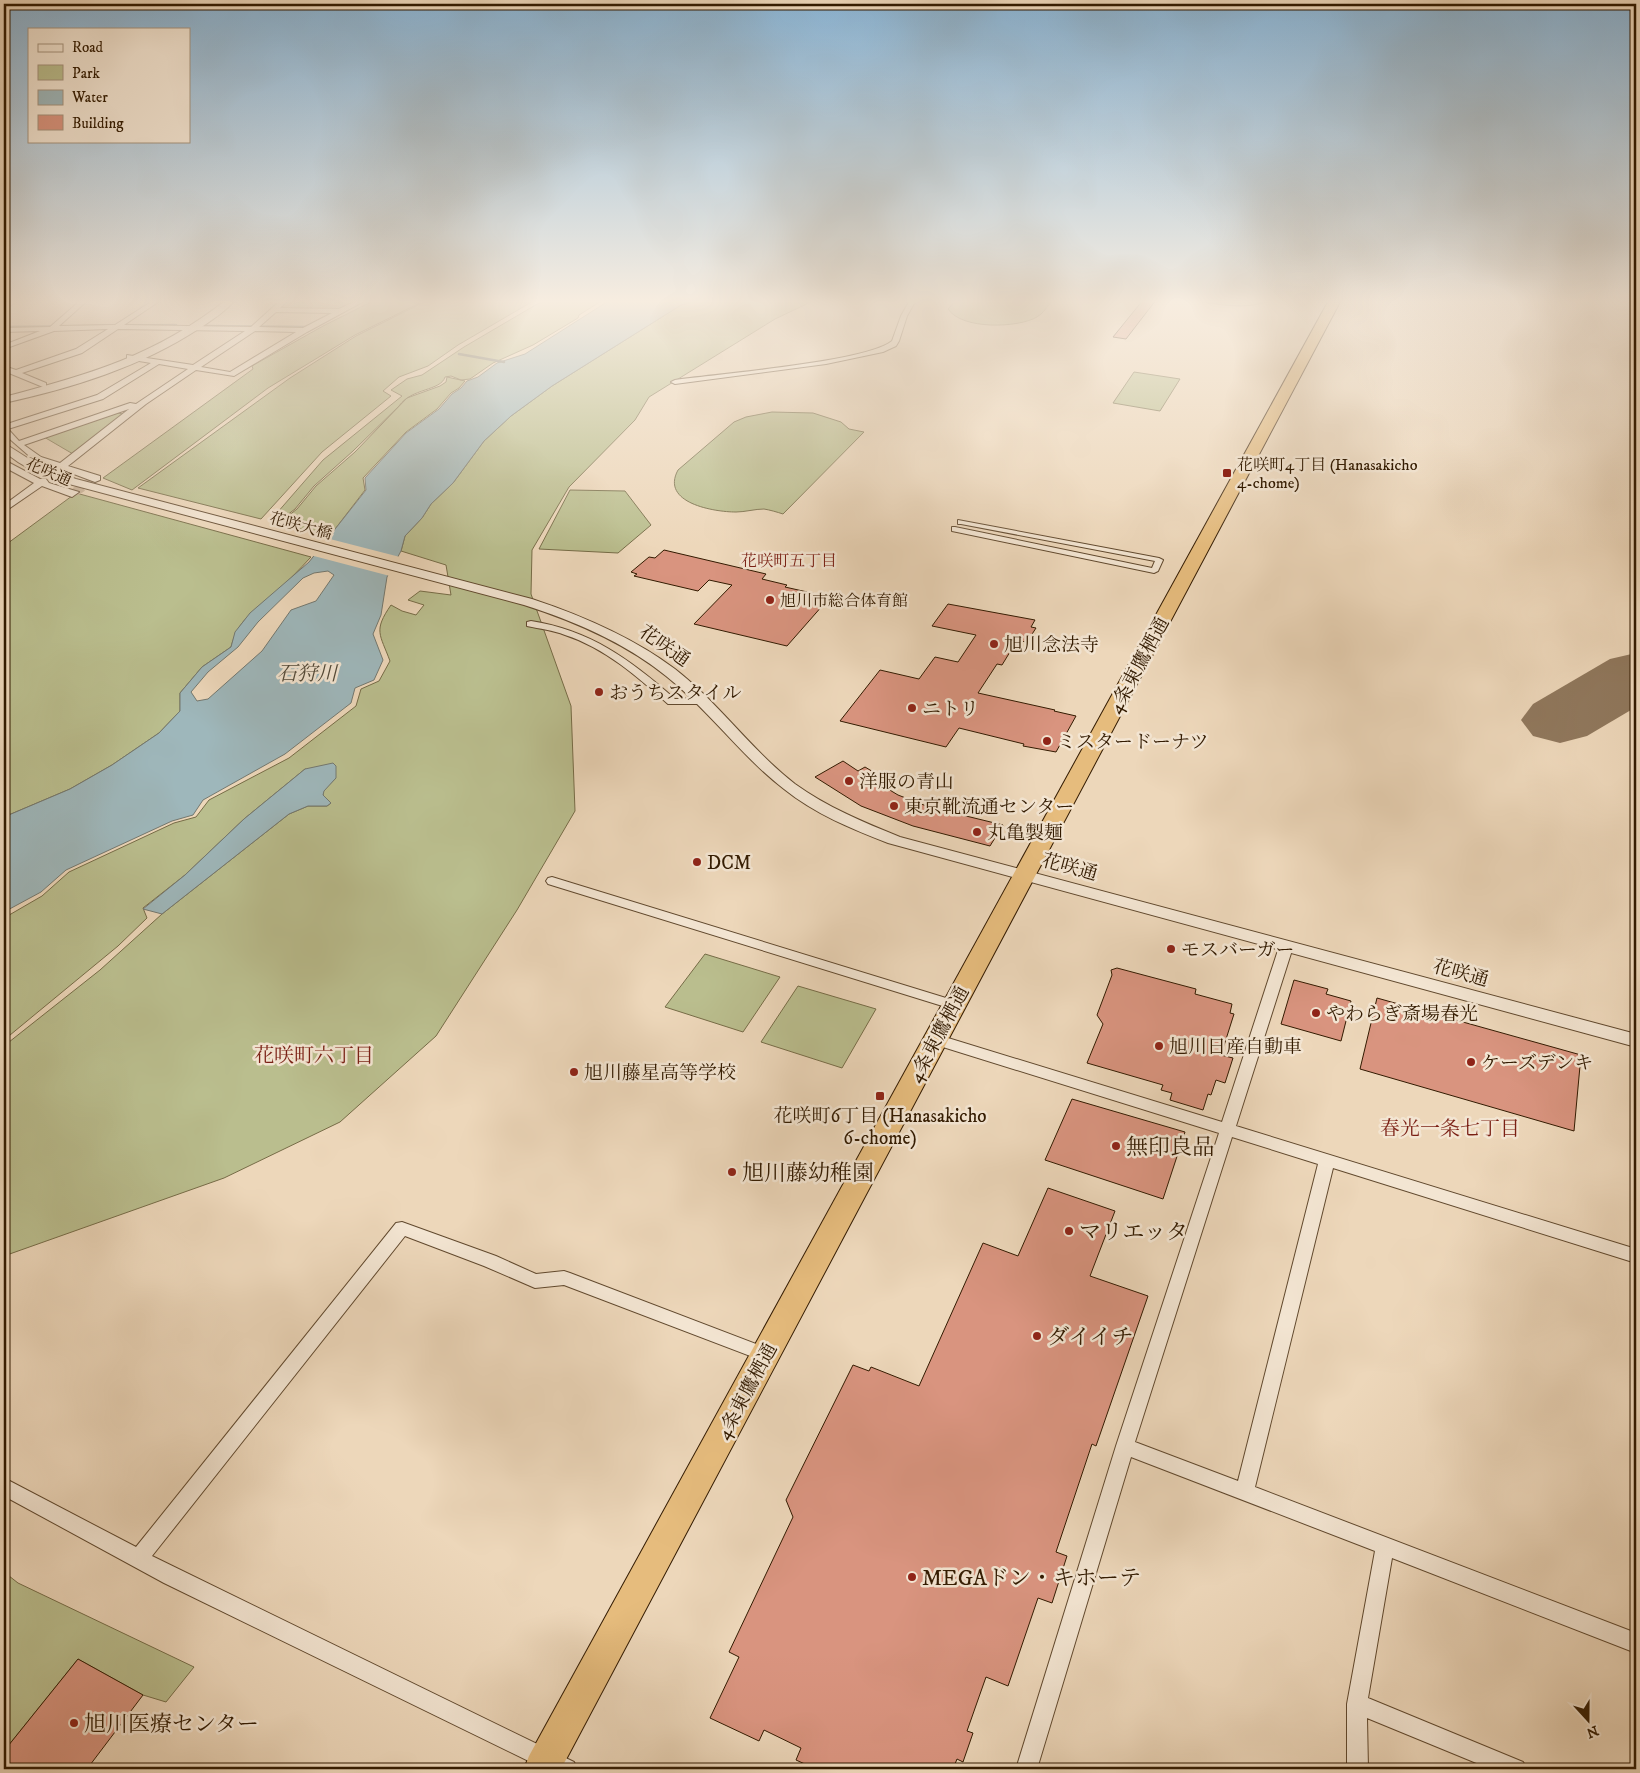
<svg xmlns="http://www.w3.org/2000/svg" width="1640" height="1773" font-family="'IM FELL DW Pica','Noto Serif JP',serif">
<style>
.green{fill:#babe8e;stroke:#766c47}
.water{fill:#9eb7bb;stroke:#737870;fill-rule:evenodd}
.pier{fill:#edd7ba}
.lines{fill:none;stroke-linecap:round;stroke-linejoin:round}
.stream{stroke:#737870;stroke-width:2.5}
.runway{fill:#90785d;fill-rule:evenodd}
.building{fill:#d9947f;stroke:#321a00}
.minor-tunnel{stroke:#c8b195;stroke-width:9;stroke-dasharray:9 5;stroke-linecap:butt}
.pedestrian-casing{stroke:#61492e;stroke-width:2}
.minor-casing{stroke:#61492e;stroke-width:2}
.tertiary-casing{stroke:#61492e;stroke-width:2}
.trunk-casing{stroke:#321a00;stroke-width:2}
.pedestrian{fill:#f3e5d2;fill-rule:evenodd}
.minor{fill:#f3e5d2;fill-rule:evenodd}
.tertiary{fill:#f3e5d2;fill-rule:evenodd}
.trunk{fill:#e6bc7d;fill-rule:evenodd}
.poi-dot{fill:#8f2418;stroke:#f3e5d2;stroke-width:2}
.labels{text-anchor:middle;stroke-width:5;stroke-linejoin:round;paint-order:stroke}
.far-poi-label{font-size:16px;fill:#321a00;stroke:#f3e5d2;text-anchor:start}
.far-street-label{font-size:16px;fill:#321a00;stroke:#f3e5d2}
.far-neighbourhood-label{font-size:16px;fill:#7a1f14;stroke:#f3e5d2}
.poi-label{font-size:19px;fill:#321a00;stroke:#f3e5d2;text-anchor:start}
.street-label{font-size:19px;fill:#321a00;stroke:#f3e5d2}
.water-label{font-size:20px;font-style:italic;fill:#524938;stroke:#f3e5d2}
.neighbourhood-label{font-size:20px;fill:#7a1f14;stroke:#f3e5d2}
.near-poi-label{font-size:22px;fill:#321a00;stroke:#f3e5d2;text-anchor:start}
</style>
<rect width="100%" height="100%" fill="#edd7ba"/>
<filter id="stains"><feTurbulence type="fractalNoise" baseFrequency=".004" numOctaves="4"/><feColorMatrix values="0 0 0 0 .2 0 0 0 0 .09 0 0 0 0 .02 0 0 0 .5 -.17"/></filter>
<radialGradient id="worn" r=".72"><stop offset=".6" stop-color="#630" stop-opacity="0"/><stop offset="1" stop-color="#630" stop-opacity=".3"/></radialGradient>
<path class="green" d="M289,300H358L337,310L279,308Z
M375,300H426L355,335L268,388L132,490L103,478L253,369L252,366L323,326Z
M428,300H535L458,345L428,366L399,377L383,391L391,396L322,452L261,519L138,488L290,378L356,336Z
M544,300H603L579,315L578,318L533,345L493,363L470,379L461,380L451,376L445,377C441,391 411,388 399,406L353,451L314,486L295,509L278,522L270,521L323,460L402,396L391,390L407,379L422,375L464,347Z
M702,300H815L775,319L649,397L635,420L569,487L532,550L531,594L571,706L575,811L517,910L436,1036L340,1122L224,1178L4,1256V1046L100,970L162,914L289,814L308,806H327L331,803L323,795V791L336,778L305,769L244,819L185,875L143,908L147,918L118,946L4,1040V918L42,896L69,872L174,823L196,817L209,800L289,758L356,706L361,689L379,681L390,661C380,634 373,631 391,605L402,611L416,615L424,605L408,600L420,591L451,595L446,565L401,551L405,536L422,518L431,504L453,483L484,441L511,416L552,386L681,305Z
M956,300H1053C1048,305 1044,313 1037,317C1018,328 962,330 948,309Z
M1190,300H1272C1246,311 1216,304 1190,300Z
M1134,372L1180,379L1160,411L1113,403Z
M447,377L465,381L459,388L451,393L437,409L406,432L363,478L365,490L329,537L279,523L297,509L316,486L355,452L407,398L440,386L446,382Z
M772,412L813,413L841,422L849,429L864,432L783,514C777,512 770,510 764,509C755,509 745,512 736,512C714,512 660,503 678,470L734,422L746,417Z
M118,413L123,414L73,454L44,437Z
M570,490L625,491L651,525L618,553L539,549Z
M76,493L311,557C299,570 287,582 275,594C254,613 239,617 231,647L202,667L180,693V711L159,733L112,765L70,789L4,817V546Z
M705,954L780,977L743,1032L665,1007Z
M798,986L876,1009L842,1068L761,1042Z
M4,1572L18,1583L194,1667L166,1702L143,1695L78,1659L4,1751Z"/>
<path class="water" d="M610,300H702L681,305L552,386L511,416L484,441L453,483L431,504L422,518L405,536L401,551L387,577L381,615L373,634L383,660L374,680L355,688L351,703L285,754L203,800L193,815L172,821L66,870L41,892L4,912V817L70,789L112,765L159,733L180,711V693L202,667L231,647L235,632L250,613L309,562L366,490L365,478L406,433L439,409L452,394L461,388L467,381L478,377L497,363L525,354ZM328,571L334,575L316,601L291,610L262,651L208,699L197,701L191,692L208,672L238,647L258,622L303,578L314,573Z
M333,763L336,766V778L324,791L323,795L331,803L327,806H308L289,814L162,914L143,909L185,875L244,819L305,769Z"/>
<path class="pier" d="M326,538L400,557L390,576L310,555Z"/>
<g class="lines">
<path class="stream" d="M205,326L305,327
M4,327L176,325
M459,354L504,362"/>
<path class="runway" d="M1636,653V707L1587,736L1560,743L1533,736L1521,720L1533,704L1610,659Z"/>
</g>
<path class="building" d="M1143,300H1156L1126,339L1113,337Z
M664,550L766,574L762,579L787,585L785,587L825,596L818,604L823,605L787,646L694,624L732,585L709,580L698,591L634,576L637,574L631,572L649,557L655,558Z
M948,604L1035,620L1031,627L1036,628L1027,642L1020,641L1016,648L1013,647L1002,665L997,664L978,693L1055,710L1054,711L1076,716L1056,752L1023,746L1024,744L959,728L946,747L840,721L880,670L919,679L935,657L958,662L976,635L932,626Z
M843,761L858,771L865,767L875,773L868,777L898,795L929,807L1003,825L990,846L913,826L861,806L815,777Z
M1117,968L1196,989L1195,994L1232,1004L1230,1013L1234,1014L1221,1055L1233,1058L1225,1083L1216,1080L1211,1095L1208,1094L1203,1110L1170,1100L1172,1093L1161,1090L1163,1085L1087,1063L1103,1024L1097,1015L1112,975L1111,970Z
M1294,980L1328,989L1326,994L1351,1001L1341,1041L1281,1024Z
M1377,998L1581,1055L1574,1131L1360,1069Z
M1072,1099L1185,1132L1163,1199L1045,1160Z
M1048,1188L1115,1211L1090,1276L1148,1296L1096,1446L1092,1444L1056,1552L1067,1556L1052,1603L1038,1598L1008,1686L986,1677L967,1731L973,1733L963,1762L957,1759L953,1769H847L838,1765L837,1769H816L796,1760L801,1748L764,1730L759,1741L710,1718L739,1657L729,1652L793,1517L786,1500L853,1365L869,1371L871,1367L919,1386L983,1243L1018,1256Z
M78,1659L143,1695L87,1769H4V1751Z"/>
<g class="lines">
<path class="minor-tunnel" d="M75,492L95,479"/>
<g class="pedestrian-casing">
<path id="pedestrian" d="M958,520L1159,558L1163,560L1158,571L1154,573L952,531V527H955L1152,568L1155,561L961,524H958Z"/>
</g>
<g class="minor-casing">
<path id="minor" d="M11,300H18L4,311V306Z
M81,300H88L59,326L115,325L154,300H161L124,325L251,327L281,300H288L280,308L339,309L358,300H366L307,332L234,376L196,370L146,404L68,466L100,476V480L95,482L63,470L54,472L53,470L55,467L35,461L4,434V425L97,395L151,363L127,359V355L193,365L245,331L118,329L82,353L22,373L46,383V387H43L4,371V366L16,370L76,349L108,329L54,331L4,349V345L40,331L4,332V328L50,327ZM276,312L332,313L303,328L259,327ZM255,331L296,332L230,372L201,367ZM159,364L188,369L136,404L130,403L19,441L8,429L103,399ZM129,409L60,463L41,457L24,445Z
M910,300H916L907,316L899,341L896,346L883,352L826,364L675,384L671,382L675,380C715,374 867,362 892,341L901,316Z
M4,460L40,479H46L49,483L79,492L72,497L42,486L4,512V505L34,483L4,467Z
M531,621C590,630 631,660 675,699L704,698L709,701L704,704H668C638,677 605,648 565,635C553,630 540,629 527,626V622Z
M552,877L959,1002L961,1005L959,1008H949L548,884L546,881L548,878Z
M1286,943L1291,944L1293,947L1236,1126L1636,1249V1263L1333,1168L1255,1487L1636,1633V1653L1392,1558L1368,1698L1523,1762L1527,1769H1491L1367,1718L1368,1769H1347V1704L1375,1551L1131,1457L1037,1769H1016L1116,1446L1219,1133L930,1043L928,1039L930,1035L935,1034L1222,1122L1279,947L1281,944ZM1232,1137L1318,1164L1238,1481L1135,1442Z
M402,1222L496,1256L536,1274L564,1271L570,1273L772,1350L775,1355L772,1360L766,1362L564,1285L535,1288L484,1266L405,1236L152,1556L574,1762L577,1769H545L164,1583L4,1496V1478L136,1547L396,1223Z"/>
</g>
<g class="tertiary-casing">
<path id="tertiary" d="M226,300H235C226,311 212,320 200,328C141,367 72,388 4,403V397C88,375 157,355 226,300Z
M4,443L40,466L76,479L532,599C583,616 632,637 675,669C719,703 751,750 795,784C827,807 863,822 900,837L1636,1034V1047L888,843C852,829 815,814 784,789C741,756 709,710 666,676C624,642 574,621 524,605L69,484C45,476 22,468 4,451Z"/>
</g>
<g class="trunk-casing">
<path id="trunk" d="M1329,300H1341L561,1769H524L529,1756Z"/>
</g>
<use href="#pedestrian" class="pedestrian"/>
<use href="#minor" class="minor"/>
<use href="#tertiary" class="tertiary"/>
<use href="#trunk" class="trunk"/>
</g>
<linearGradient id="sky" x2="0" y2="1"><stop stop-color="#8ab5d6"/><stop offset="0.55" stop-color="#f7ede0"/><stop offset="1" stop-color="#f7ede0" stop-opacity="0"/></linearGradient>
<rect width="1640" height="548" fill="url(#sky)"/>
<g class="poi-dot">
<rect x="1222" y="468" width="10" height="10" rx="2.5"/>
<circle cx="770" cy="600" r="5"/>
<circle cx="994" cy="644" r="5"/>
<circle cx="599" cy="692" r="5"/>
<circle cx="912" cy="708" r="5"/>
<circle cx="1047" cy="741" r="5"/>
<circle cx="849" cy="781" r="5"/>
<circle cx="894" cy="806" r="5"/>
<circle cx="977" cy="832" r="5"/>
<circle cx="697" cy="862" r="5"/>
<circle cx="1171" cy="949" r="5"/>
<circle cx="1316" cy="1013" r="5"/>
<circle cx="1159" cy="1046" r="5"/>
<circle cx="1471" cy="1062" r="5"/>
<circle cx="574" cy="1072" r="5"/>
<rect x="875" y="1091" width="10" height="10" rx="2.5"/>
<circle cx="1116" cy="1146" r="5"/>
<circle cx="732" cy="1172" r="5"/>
<circle cx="1069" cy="1231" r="5"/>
<circle cx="1037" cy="1336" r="5"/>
<circle cx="912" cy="1577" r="5"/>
<circle cx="74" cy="1723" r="5"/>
</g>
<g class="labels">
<g class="far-poi-label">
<text x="1237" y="470">花咲町4丁目 (Hanasakicho<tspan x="1237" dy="18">4-chome)</tspan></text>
<text x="780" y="606">旭川市総合体育館</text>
</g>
<g class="far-street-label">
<text transform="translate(49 471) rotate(23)" y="6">花咲通</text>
<text transform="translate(301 525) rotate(15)" y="6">花咲大橋</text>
</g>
<g class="far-neighbourhood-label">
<text x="789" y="566">花咲町五丁目</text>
</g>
<g class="poi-label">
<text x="1004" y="651">旭川念法寺</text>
<text x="609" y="699">おうちスタイル</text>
<text x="922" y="715">ニトリ</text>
<text x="1057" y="748">ミスタードーナツ</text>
<text x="859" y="788">洋服の青山</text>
<text x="904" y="813">東京靴流通センター</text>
<text x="987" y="839">丸亀製麺</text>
<text x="707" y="869">DCM</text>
<text x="1181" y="956">モスバーガー</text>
<text x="1326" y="1020">やわらぎ斎場春光</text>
<text x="1169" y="1053">旭川日産自動車</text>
<text x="1481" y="1069">ケーズデンキ</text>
<text x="584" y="1079">旭川藤星高等学校</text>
<text x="880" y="1122" text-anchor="middle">花咲町6丁目 (Hanasakicho<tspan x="880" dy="22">6-chome)</tspan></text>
</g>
<g class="street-label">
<text transform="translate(665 645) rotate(35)" y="7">花咲通</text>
<text transform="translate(1138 665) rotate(-62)" y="7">4条東鷹栖通</text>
<text transform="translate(1070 866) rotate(15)" y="7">花咲通</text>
<text transform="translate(1461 972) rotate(15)" y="7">花咲通</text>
<text transform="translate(938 1034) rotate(-62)" y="7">4条東鷹栖通</text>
<text transform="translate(746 1391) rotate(-62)" y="7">4条東鷹栖通</text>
</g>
<g class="water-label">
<text x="307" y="680">石狩川</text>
</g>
<g class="neighbourhood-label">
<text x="314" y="1062">花咲町六丁目</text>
<text x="1450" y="1135">春光一条七丁目</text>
</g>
<g class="near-poi-label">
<text x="1126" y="1154">無印良品</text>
<text x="742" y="1180">旭川藤幼稚園</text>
<text x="1079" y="1239">マリエッタ</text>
<text x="1047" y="1344">ダイイチ</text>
<text x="922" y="1585">MEGAドン・キホーテ</text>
<text x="84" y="1731">旭川医療センター</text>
</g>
</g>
<rect width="1640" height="1773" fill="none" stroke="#edd7ba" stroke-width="20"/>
<rect x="5" y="5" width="1630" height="1763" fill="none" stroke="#321a00" stroke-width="2.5"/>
<rect x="10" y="10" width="1620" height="1753" fill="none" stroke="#321a00"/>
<rect x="28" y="28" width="162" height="115" fill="#f3e5d2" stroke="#a6947e"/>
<rect x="38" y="44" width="25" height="8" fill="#f3e5d2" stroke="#a6947e"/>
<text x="72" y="52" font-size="15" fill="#321a00">Road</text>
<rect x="38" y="65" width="25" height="15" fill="#babe8e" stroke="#a6947e"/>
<text x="72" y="78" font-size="15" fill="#321a00">Park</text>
<rect x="38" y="90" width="25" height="15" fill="#9eb7bb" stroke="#a6947e"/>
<text x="72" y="102" font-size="15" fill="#321a00">Water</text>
<rect x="38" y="115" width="25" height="15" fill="#d9947f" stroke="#a6947e"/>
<text x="72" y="128" font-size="15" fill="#321a00">Building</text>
<g transform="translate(1588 1720) rotate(159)" stroke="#f3e5d2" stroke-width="4" paint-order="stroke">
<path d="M0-4L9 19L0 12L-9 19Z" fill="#321a00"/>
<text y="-8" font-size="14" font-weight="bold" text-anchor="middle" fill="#321a00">N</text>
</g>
<rect width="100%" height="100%" filter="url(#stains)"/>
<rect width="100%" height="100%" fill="url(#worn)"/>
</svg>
